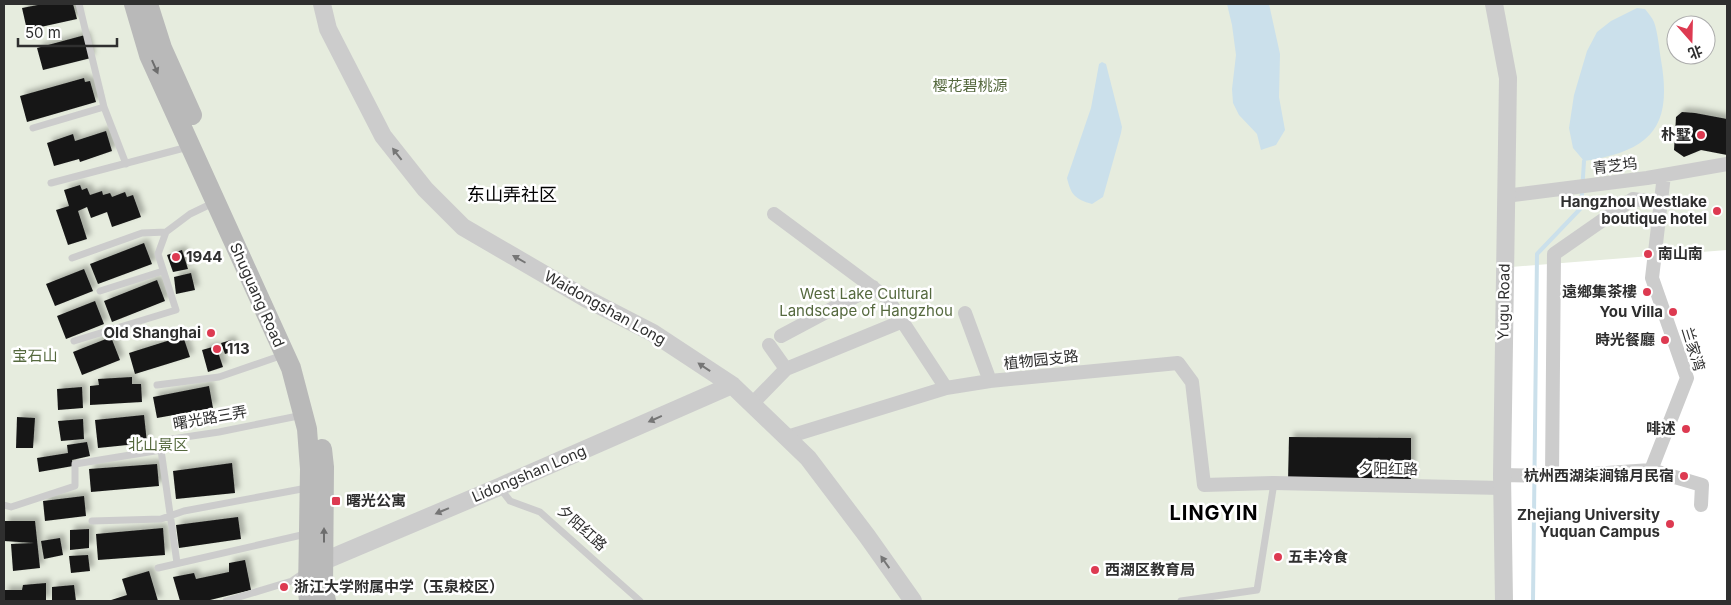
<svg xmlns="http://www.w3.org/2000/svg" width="1731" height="605" font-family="Inter,'Noto Sans SC',sans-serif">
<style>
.green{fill:#e6ecde;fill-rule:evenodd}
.water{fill:#cbe0eb}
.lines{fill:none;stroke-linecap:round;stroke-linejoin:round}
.stream{stroke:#cbe0eb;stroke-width:4}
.building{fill:#161616;filter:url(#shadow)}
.service{stroke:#ccc;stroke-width:7}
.minor{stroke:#ccc;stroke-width:14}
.tertiary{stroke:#ccc;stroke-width:18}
.secondary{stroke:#b9b9b9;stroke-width:20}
.oneway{fill:#6d6d6d}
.oneway2{fill:#767676}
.poi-dot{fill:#dd3a51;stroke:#fff;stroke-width:2}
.labels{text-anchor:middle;stroke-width:5;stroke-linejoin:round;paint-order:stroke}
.park-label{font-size:15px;fill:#55693e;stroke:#fff}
.poi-label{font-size:15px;font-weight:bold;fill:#2f2f2f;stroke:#fff;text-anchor:end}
.street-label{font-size:15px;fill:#2f2f2f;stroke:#fff}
.quarter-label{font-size:18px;fill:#000;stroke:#fff}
.district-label{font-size:20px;font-weight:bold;letter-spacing:1px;fill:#000;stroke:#fff}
</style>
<defs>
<filter id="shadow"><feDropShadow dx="4.5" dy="-4.5" stdDeviation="2.5" flood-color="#0004"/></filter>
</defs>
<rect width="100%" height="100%" fill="#fff"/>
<path class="green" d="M4,4H1727V250L1511,267L1503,601H4ZM1676,25H1706V55H1676Z"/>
<path class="water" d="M1227,4H1269L1280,54L1279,97L1285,130L1276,145L1261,150L1257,134L1239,115L1233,103L1232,89L1236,55L1232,25Z
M1637,8L1645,9C1648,13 1652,17 1654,22C1658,33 1659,48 1661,60C1673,128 1650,151 1584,161L1573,148L1569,128L1574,95L1587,51L1597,32L1611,21Z
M1102,62L1106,64L1122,127L1121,133L1103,197L1092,204C1075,199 1071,195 1067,178L1091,108L1099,64Z"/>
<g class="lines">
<path class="stream" d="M1533,601L1537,254L1581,208L1584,161"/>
</g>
<path class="building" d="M43,4H73L77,19L27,30L22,8Z
M85,35L91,58L43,70L37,48Z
M84,78L85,82L90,81L96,102L27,122L20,96Z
M1682,112L1695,113L1727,119V155L1701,150L1684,157L1674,150L1676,117Z
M106,131L112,151L80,162L79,159L54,166L47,143L73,134L75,141Z
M80,185L82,190L87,188L90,195L102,191L103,195L110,193L112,197L125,192L127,197L133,195L141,217L112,227L107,212L91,218L87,207L78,211L87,239L68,245L56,210L69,206L64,190Z
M144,243L152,264L98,284L90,264Z
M182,250L188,269L173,272L167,255Z
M84,269L93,291L55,306L46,284Z
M191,273L195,290L176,294L174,277Z
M157,280L165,301L112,322L104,301Z
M95,301L104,324L66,339L57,316Z
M183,336L190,357L135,374L129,353Z
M111,337L120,360L82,375L73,352Z
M231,340L235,351L225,354L221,343Z
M216,346L223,367L208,372L202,350Z
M132,377V384H141L142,402L90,405V386L99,385L98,379Z
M209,386L213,408L157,418L153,397Z
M82,387L83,408L58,410L57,389Z
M144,415L147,443L98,448L95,420Z
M17,417L35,418L33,448H16Z
M83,419L84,439L61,441L58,421Z
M1289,437L1411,438V482L1288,481Z
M87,442L90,456L72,460L73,466L39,472L37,458L68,453L67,445Z
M232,463L235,493L176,499L173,471Z
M157,464L159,486L91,492L89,469Z
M84,496L86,516L45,521L43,501Z
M238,517L241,539L179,548L176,525Z
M4,521H35L40,568L13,571L11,544L34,543L4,541Z
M163,528L165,555L98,560L96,534Z
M89,529V548L70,550V530Z
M60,538L63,555L44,559L41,541Z
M88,555L90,571L71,573L69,556Z
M245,560L251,590L206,601H180L173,577L194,573L196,579L229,572V563Z
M149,571L158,601H108L127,595L122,579Z
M46,583V601H4V590H22L23,585Z
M74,585L76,601H52V587Z"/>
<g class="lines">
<path class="service" d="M79,4L104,107
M33,128L104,107L126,164
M51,183L188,147
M72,258L142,233L166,232L190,214L215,202
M100,291L163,271
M74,341L176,310L158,254L166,232
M157,385L219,377L283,355
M161,450L177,563
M500,488L510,501L540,512L640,601
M4,505L11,507L75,486V464L161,450L165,440L219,432L303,415
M92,521L161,519L184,511L307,488
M158,568L306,534
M226,601L292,581L305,572
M1181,601L1257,590L1274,483"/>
<path class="minor" d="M1505,196L1647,178L1727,164
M774,214L887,298L946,388
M965,313L990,381
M781,336L873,287
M769,345L786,369
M752,404L786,369L903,321
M787,437L946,388L990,381L1178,363L1192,382L1204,485L1274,483L1502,488
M1651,470L1702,485L1701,505
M1502,475L1563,476L1651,470L1687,378L1652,278L1664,175
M1552,476L1554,254L1633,199L1661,203"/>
<path class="tertiary" d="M322,4L328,29L383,136L425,189L463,227L585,298L653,333L732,385L808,458L867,536L913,601
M1494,4L1508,78L1502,475L1504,601
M324,561L499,487L732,385"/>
<path class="secondary" d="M134,4L149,55L291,368L307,429L310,469L308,592L309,601
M148,4L162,48L192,115
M322,449L324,467L323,589L326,601"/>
</g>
<defs><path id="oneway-solid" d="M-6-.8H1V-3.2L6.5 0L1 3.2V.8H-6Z" transform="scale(1.25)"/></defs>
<g class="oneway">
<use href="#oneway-solid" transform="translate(155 67) rotate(66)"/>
<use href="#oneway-solid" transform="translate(324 535) rotate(-90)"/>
</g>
<g class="oneway2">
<use href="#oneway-solid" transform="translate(397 154) rotate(-128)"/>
<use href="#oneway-solid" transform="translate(519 259) rotate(-150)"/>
<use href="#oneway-solid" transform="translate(704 367) rotate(-146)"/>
<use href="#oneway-solid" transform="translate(655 419) rotate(156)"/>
<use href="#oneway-solid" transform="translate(442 511) rotate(157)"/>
<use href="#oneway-solid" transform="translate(885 562) rotate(-125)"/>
</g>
<g class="poi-dot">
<circle cx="1701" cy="135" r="5"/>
<circle cx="1717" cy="211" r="5"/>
<circle cx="1648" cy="254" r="5"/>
<circle cx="176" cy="257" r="5"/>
<circle cx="1647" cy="292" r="5"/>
<circle cx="1673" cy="312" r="5"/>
<circle cx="211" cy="333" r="5"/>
<circle cx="1665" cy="340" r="5"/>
<circle cx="217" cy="349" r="5"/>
<circle cx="1686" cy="429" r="5"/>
<circle cx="1684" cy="476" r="5"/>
<rect x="331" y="496" width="10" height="10" rx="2.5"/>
<circle cx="1670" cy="524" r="5"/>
<circle cx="1278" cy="557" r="5"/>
<circle cx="1095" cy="570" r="5"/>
<circle cx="284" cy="587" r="5"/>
</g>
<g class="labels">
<g class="park-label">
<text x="970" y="91">樱花碧桃源</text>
<text x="866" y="299">West Lake Cultural<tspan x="866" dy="17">Landscape of Hangzhou</tspan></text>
<text x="35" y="361">宝石山</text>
<text x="158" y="450">北山景区</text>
</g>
<g class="poi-label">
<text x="1691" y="140">朴墅</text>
<text x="1707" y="207">Hangzhou Westlake<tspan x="1707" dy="17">boutique hotel</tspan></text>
<text x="1658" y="259" text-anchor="start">南山南</text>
<text x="186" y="262" text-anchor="start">1944</text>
<text x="1637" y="297">遠鄉集茶樓</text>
<text x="1663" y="317">You Villa</text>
<text x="201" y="338">Old Shanghai</text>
<text x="1655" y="345">時光餐廳</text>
<text x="227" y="354" text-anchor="start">113</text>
<text x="1676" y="434">啡述</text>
<text x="1674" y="481">杭州西湖柒涧锦月民宿</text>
<text x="346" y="506" text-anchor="start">曙光公寓</text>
<text x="1660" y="520">Zhejiang University<tspan x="1660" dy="17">Yuquan Campus</tspan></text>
<text x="1288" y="562" text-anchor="start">五丰冷食</text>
<text x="1105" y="575" text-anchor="start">西湖区教育局</text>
<text x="294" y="592" text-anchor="start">浙江大学附属中学（玉泉校区）</text>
</g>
<g class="street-label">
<text transform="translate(1615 166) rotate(-7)" y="5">青芝坞</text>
<text transform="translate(257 295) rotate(66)" y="5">Shuguang Road</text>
<text transform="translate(1504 302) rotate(-89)" y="5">Yugu Road</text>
<text transform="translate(605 308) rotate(29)" y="5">Waidongshan Long</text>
<text transform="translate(1693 349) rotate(73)" y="5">兰家湾</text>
<text transform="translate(1041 360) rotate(-6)" y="5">植物园支路</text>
<text transform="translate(210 418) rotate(-10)" y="5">曙光路三弄</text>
<text transform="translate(1388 469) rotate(1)" y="5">夕阳红路</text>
<text transform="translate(529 474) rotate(-23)" y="5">Lidongshan Long</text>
<text transform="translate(582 528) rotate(42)" y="5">夕阳红路</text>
</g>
<g class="quarter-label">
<text x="512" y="201">东山弄社区</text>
</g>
<g class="district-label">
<text x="1214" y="520">LINGYIN</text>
</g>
</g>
<rect width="1731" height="605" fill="none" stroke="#2f2f2f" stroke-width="10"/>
<g transform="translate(1691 40) rotate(160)"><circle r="24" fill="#ffffff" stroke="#acacac"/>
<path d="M0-4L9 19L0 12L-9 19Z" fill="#dd3a51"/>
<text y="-8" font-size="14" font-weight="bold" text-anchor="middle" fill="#2f2f2f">北</text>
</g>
<path d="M18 38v8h99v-8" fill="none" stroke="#2f2f2f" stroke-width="2.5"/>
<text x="25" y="38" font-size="15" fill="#2f2f2f" stroke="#ffffff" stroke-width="4" paint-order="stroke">50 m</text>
</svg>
